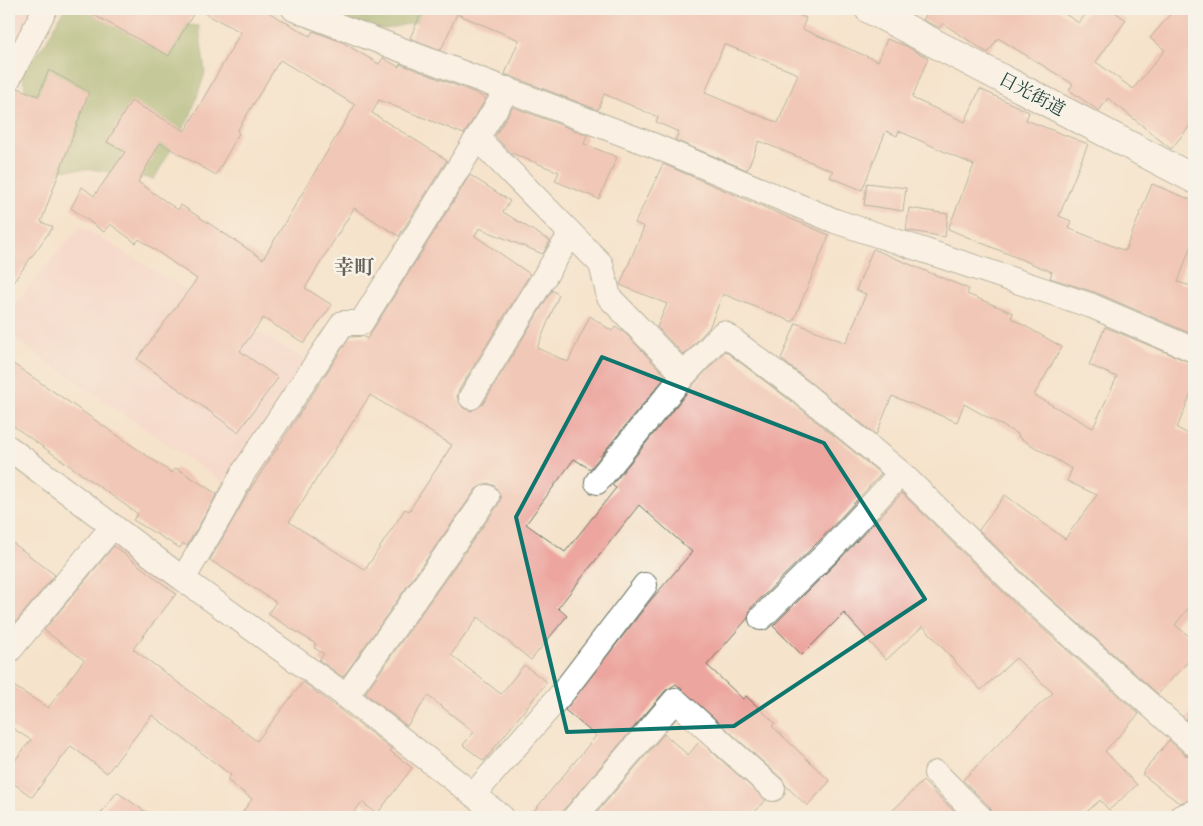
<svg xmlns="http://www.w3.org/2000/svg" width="1203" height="826" font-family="'Libre Caslon Text','Noto Serif JP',serif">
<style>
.built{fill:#f7d0cc}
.forest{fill:#8aa95c;stroke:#547348}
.building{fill:#eca69f;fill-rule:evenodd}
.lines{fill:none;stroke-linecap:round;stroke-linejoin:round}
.street-casing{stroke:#6a7769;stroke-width:26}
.secondary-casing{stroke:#6a7769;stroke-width:30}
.street{stroke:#fff;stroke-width:24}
.secondary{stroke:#fff;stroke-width:28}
.marked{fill:none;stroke:#0f766e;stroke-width:4;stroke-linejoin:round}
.labels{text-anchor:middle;stroke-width:4.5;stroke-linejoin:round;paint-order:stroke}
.street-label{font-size:18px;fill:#1f3d34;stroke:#f7f3e8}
.quarter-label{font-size:20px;font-weight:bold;fill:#676259;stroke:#f7f3e8}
</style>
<rect width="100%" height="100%" fill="#f7f3e8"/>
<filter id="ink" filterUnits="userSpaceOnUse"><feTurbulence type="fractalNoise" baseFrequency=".02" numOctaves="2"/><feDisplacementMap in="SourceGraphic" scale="10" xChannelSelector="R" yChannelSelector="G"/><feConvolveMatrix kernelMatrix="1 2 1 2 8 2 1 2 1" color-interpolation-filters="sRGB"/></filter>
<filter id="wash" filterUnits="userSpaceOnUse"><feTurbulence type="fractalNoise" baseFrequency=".0096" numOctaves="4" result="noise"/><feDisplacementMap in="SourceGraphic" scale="20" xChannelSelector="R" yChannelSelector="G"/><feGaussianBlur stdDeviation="1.12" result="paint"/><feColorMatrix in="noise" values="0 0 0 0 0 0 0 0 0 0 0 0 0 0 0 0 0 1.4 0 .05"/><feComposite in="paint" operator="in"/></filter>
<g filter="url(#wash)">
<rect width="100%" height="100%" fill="#f5e3cc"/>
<path class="built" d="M9,9H37L9,62Z
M80,226L307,361L223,483L9,335V310Z"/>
<path class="forest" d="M64,9L199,26L205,73L190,117L154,179L90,169L40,170L22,72L46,42Z
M333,9H431L417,22L386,29L339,27Z"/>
<g id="blocks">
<path class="building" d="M83,9H196L169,56Z
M196,9H263L310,36L313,31L342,42L379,64L383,58L399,67L400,64L476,93L486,99L464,134L379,100L372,113L447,160L399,236L354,208L305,288L332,305L304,343L263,318L240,351L278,378L238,432L137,359L197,279L139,239L136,243L110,224L104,232L71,208L82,187L94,196L125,152L107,142L131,101L185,131L241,32ZM280,60L355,105L263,259L181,205L178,210L138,182L160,143L216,175L239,133L237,131Z
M423,9H784L806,18L802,29L878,61L887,39L906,46L928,58L912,98L965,122L980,89L1029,112L1026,120L1088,144L1059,216L1071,221L1068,228L1125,251L1152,184L1194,201V237L1178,282L1194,287V335L1097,293L1050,278L1052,272L948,229L974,165L899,131L897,136L886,131L862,190L830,177L833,171L759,141L747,170L675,140L679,132L656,122L658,117L604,94L598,110L505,74L519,40L457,14L441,50L410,38ZM724,44L798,74L778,123L705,93Z
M920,9H1057L1079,23L1089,9H1111L1126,20L1096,62L1133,89L1165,50L1150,38L1175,9H1194V121L1171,149L1108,98L1099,111L1069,90L1073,84L998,38L988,53L942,23L940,28L923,20L927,13Z
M49,70L89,92L41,222L53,227L9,288V92L18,88L38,96Z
M513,107L587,135L584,144L617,157L599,199L555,181L559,172L511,153L495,136Z
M663,164L829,235L793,322L723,294L709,328L684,355L657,327L667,304L620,285L644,227L635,223Z
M470,175L510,201L503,212L550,241L543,254L479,228L475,236L530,274L459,390L457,397L463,408L471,411L483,404L552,290L559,295L537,348L568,362L590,316L612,331L615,327L626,334L666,376L590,469L574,459L526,524L565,552L616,488L612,485L694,384L725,351L795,404L881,474L820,540L751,608L748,618L707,665L743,699L746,696L775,723L772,726L830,781L807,806L786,786L782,779L676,684L665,691L565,808L562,817H529L596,736L565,710L650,601L692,552L639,505L558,608L567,616L531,660L478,617L451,655L501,694L524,665L547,682L484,761L463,745L474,732L428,696L407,726L365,693L498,505L501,498L495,486L488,483L476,489L343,677L319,660L324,654L314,648L316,644L268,614L276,602L210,560L251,488L350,337L363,336L367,339ZM370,395L452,445L409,511L405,509L365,570L289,522Z
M867,183L906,188L903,211L864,205Z
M909,208L948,214L945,237L906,230Z
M873,249L969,289L967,294L1013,313L1011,318L1062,347L1034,395L1093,428L1117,377L1089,365L1105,327L1194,364V386L1177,428L1194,437V601L1175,625L1194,640V655L1158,694L1033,583L979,530L1005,495L1065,539L1097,495L1067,481L1072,469L1018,437L1019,435L964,404L957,422L892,396L876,435L781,359L796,323L846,343L866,294L856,290Z
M9,361L172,473L176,468L217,494L187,546L183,543L180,548L133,520L138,514L9,423Z
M902,493L1014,603L1139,714L1105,751L1137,785L1109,810L1100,800L1081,817H993L990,807L963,780L1017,725L1053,693L1016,658L981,690L923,626L886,660L844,613L802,655L773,626L840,559Z
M9,540L55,575L9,630Z
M114,546L176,594L133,649L257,741L303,682L392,749L390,751L412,768L377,814L362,802L350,817H239L252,799L227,780L231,775L152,715L107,773L71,746L32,797L9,780V768L31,740L9,726V683L48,708L84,660L44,630Z
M1194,709V726L1186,719Z
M664,734L688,755L700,741L766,800L750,817H593Z
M1169,740L1185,755L1194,757V799L1179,803L1142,774Z
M923,781L943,801L961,817H886Z
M117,792L153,817H98Z"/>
</g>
</g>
<g filter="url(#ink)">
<use href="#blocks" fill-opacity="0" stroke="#6a7769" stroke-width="1"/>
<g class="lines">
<g class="street-casing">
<path id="street" d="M294,9L655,146L835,221L1092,306L1194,350
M9,78L45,9
M478,139L601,264L609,297L684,375L723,333L803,393L901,473L1024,593L1194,744
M471,397L570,235
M9,448L183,579L346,696L502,817
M597,482L684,375
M183,579L224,509L243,473L343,323H361L508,89
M761,618L830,550L901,473
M9,651L113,526
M346,696L487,497
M936,773L980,817
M474,794L564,691L645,585
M575,817L675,700L773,789
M1181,817L1194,812"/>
</g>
<g class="secondary-casing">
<path id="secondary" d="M869,9L1194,179"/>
</g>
<use href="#street" class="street"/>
<use href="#secondary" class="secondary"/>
</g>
</g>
<path d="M0 0H1203V826H0ZM602,357L824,443L925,599L734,726L567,732L516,517Z" fill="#f5e3cc" fill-opacity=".55" fill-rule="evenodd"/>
<path class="marked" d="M602,357L824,443L925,599L734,726L567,732L516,517Z"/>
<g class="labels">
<g class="street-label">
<text transform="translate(1032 94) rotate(28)" y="6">日光街道</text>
</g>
<g class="quarter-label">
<text x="354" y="274">幸町</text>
</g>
</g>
<rect width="1203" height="826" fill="none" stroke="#f7f3e8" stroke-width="30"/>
</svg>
